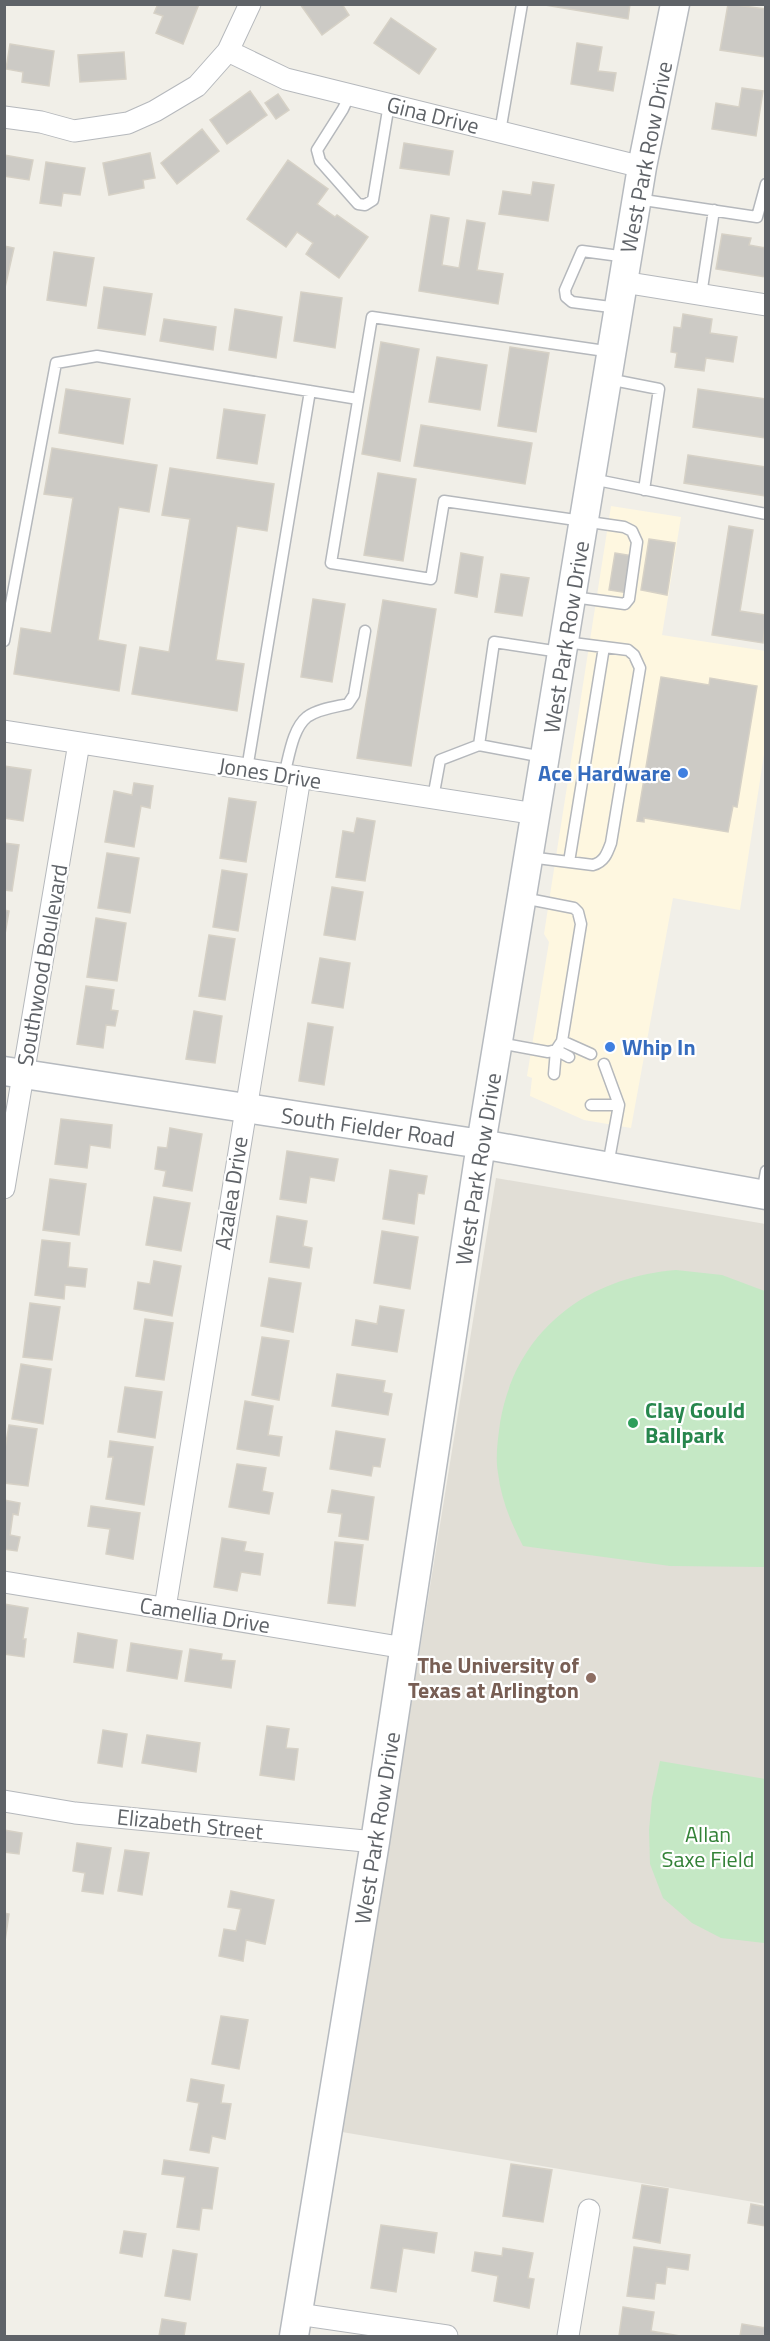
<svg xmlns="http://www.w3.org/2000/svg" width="770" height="2341" font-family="'Titillium Web',sans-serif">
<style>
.commercial{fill:#fef7e0}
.education{fill:#e1ded6}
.green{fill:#c5e8c5}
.building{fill:#cccac5;stroke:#d6d1c6;stroke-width:1.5}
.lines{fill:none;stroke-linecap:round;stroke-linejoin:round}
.service-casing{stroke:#b5b8bc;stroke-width:13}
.minor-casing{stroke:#b5b8bc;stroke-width:23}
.secondary-casing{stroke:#b6babf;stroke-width:31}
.service{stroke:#fff;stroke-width:10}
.minor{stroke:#fff;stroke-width:21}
.secondary{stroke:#fff;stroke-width:28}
.shop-dot{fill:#3f7fe0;stroke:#fff;stroke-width:2}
.leisure-dot{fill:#2e9e5b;stroke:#fff;stroke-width:2}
.education-dot{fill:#8d6e63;stroke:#fff;stroke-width:2}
.labels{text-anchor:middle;stroke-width:4.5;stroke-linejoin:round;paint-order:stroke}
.street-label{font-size:22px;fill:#5f6368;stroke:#fff}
.shop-label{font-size:22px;font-weight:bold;fill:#366cbe;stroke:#fff;text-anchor:end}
.leisure-label{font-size:22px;font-weight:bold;fill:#27864d;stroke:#fff;text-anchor:start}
.education-label{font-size:22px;font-weight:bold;fill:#785e54;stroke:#fff;text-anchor:end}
.park-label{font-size:22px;fill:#348238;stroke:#fff}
</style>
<rect width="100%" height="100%" fill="#f1efe8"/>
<path class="commercial" d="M611,506L681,517L662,635L765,651V748L740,910L673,898L631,1128L584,1120L530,1096L532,1078L527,1076L549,942L544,934L552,882Z"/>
<path class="education" d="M496,1178L765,1224V2204L342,2132Z"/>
<path class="green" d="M676,1270L722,1275L765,1291V1567L670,1566L523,1546C511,1523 501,1499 498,1473C495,1457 498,1439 500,1423C515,1331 587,1277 676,1270Z
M660,1761L765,1779V1943L721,1938L692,1923L663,1898L650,1864L649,1830L652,1798Z"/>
<path class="building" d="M158,4H199L183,44L156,33L163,16L154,13Z
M300,4H342L349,15L322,35Z
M539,4H630L628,19Z
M728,4L766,9V57L720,50Z
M391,18L436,49L419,74L374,43Z
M577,43L602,47L598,71L616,73L613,91L571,84Z
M10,44L54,51L49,86L22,82L23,72L6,69Z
M124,52L126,79L80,82L78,55Z
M742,88L763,91L756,136L712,129L716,103L739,107Z
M250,91L267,115L227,144L210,120Z
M278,94L289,110L276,119L265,103Z
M202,129L219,151L177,184L161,163Z
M404,143L453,151L449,175L400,168Z
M150,153L155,178L143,180L144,188L109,195L103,163Z
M4,155L33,160L29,180L4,176Z
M288,160L328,189L317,204L335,217L337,215L368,237L339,278L306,254L313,243L297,232L286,247L247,219Z
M46,162L85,168L80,195L63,193L61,206L40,203Z
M533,182L554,185L548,221L499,214L503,191L531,195Z
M431,215L449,218L442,265L459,268L467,220L485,223L477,270L503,274L498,304L419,291Z
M722,234L751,238L749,245L766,248V277L716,269Z
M4,246L14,248L4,292Z
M54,252L94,258L86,306L47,300Z
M104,287L152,294L145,335L98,328Z
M301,292L342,298L335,348L294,341Z
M235,309L282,317L276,358L229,350Z
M683,314L712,319L710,333L737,337L733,362L706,358L704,371L675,367L677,353L671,352L674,327L681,328Z
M164,319L216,327L213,350L160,341Z
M381,342L419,349L400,461L362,454Z
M510,347L549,353L536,432L498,426Z
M437,357L487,365L480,410L429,402Z
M66,389L130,399L123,444L59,433Z
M698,389L766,399V438L693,427Z
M224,409L265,415L257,464L217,458Z
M421,425L532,443L525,484L414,466Z
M52,448L157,465L149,512L119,507L98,640L126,645L119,691L14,674L21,628L51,633L73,498L44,494Z
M688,455L766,467V496L684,483Z
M170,468L274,484L267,531L237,526L216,660L244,664L237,711L132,694L140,647L169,652L190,519L162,515Z
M378,473L416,479L403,561L364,555Z
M729,526L753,530L740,611L766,615L763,643L712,635Z
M649,539L675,543L667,595L641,590Z
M461,553L483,557L477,597L455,593Z
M615,553L634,556L628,593L609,590Z
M501,574L529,578L522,616L495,612Z
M313,599L345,604L332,682L301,677Z
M383,600L436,609L411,766L357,758Z
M661,677L709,685L710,678L757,686L737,807L733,806L728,832L644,818V822L637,821Z
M4,766L31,770L23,821L4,818Z
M134,783L153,786L150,808L141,806L134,847L105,842L114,791L132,795Z
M229,798L256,802L246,862L220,858Z
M357,818L375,821L365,881L336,877L343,831L354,833Z
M4,843L19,845L12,891L4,890Z
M107,853L139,858L130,913L98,908Z
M222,870L247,874L238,931L213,927Z
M332,887L363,892L355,940L324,935Z
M4,910L9,911L4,940Z
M96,918L126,923L117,981L87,977Z
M209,935L235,939L225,1000L199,996Z
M320,958L350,963L343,1008L312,1003Z
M86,986L114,990L111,1010L118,1011L115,1026L106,1025L103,1048L77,1044Z
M194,1011L222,1016L215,1063L186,1059Z
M308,1023L333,1027L324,1085L299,1081Z
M61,1119L112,1125L110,1148L90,1145L87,1168L55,1164Z
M170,1128L202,1134L192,1191L163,1186L166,1171L155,1169L158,1147L167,1148Z
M287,1151L338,1159L334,1181L310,1177L306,1203L280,1199Z
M390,1170L427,1176L424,1194L418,1193L414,1224L383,1219Z
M50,1179L86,1184L79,1235L43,1230Z
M154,1197L190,1203L181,1251L146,1245Z
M277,1216L307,1221L303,1246L312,1248L309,1268L270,1262Z
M382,1231L418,1237L410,1289L374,1283Z
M42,1240L70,1243L68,1267L87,1269L85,1287L65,1285L64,1299L35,1295Z
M154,1261L181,1266L172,1316L134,1309L138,1282L150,1284Z
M269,1278L301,1283L293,1332L261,1326Z
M30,1303L60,1307L52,1360L23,1357Z
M380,1306L404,1310L397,1352L352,1345L356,1320L377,1324Z
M145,1319L173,1323L164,1380L136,1376Z
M262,1337L289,1341L279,1400L252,1395Z
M21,1364L51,1369L43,1424L12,1419Z
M337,1374L385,1381L383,1392L392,1394L388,1415L332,1406Z
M125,1387L162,1392L155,1438L118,1432Z
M245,1401L273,1406L268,1435L282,1437L279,1456L237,1449Z
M9,1425L37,1429L28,1486L4,1483V1454Z
M336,1431L385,1439L380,1467L373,1466L371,1476L330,1469Z
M110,1441L153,1447L144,1505L106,1499L113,1457H108Z
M237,1464L266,1468L262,1491L273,1493L269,1514L229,1507Z
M332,1490L374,1497L368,1540L339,1536L342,1514L328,1512Z
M4,1500L20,1503L18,1515L13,1514L10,1535L20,1537L17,1551L4,1549Z
M91,1506L140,1513L133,1559L106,1554L110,1529L88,1526Z
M222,1538L246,1542L244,1551L263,1554L260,1575L241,1572L237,1591L214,1587Z
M335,1542L363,1545L355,1606L328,1603Z
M4,1604L28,1608L23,1639H26L24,1657L4,1654Z
M78,1633L117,1640L113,1668L74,1662Z
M131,1643L182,1651L177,1679L127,1671Z
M190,1649L222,1654L221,1660L235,1661L231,1688L185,1681Z
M267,1726L289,1729L286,1748L298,1749L294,1780L260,1775Z
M103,1730L127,1734L122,1767L98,1763Z
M147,1735L200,1743L196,1772L142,1763Z
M4,1830L22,1833L19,1854L4,1852Z
M77,1843L111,1848L103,1894L82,1891L85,1873L73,1871Z
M125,1850L149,1853L142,1895L118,1891Z
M231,1891L274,1900L265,1944L246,1940L243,1961L219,1956L224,1929L236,1931L241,1909L228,1907Z
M4,1913L9,1914L5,1941H4Z
M221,2016L248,2020L239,2069L212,2064Z
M191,2079L224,2085L221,2103L231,2104L225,2139L212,2136L209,2153L190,2150L199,2103L187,2101Z
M164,2160L218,2168L212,2209L202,2208L199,2230L177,2227L185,2177L162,2174Z
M511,2164L552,2170L543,2222L503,2216Z
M642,2185L668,2189L660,2243L633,2238Z
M751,2204L766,2207V2226L748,2223Z
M381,2225L437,2233L434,2253L403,2248L396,2292L371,2288Z
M124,2231L146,2234L142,2257L120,2253Z
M634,2247L690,2255L688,2270L667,2267L665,2284L656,2283L654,2299L627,2296Z
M503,2248L533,2253L528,2278L534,2279L529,2308L494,2301L498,2276L472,2271L475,2252L502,2256Z
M173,2250L197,2254L190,2300L165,2296Z
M623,2307L654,2312L651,2331L680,2336H619Z
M162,2319L186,2323L184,2336H159Z
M742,2324L766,2328V2336H740Z"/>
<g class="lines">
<g class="service-casing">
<path id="service" d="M350,94L343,109L317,150L320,161L358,204L365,205L373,200L389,104
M500,132L522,4
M637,199L757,217L766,184
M701,295L714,210
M618,308L572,302L566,297L565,290L582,251L627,257
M608,379L659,389L644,490
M592,479L766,514
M573,597L625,604L629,599L637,542L632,531L624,527L444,501L431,579L331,563L372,317L612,352
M4,641L56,363L97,356L358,399
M543,757L479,745L494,642L560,652
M247,769L310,391
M284,775C289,758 292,729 307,717C318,709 335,707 348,704L354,695L365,631
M433,798L440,760L479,745
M529,857L593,865C604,862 607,854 611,843L640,668L634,655L628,650L565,642
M569,862L604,647
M562,1041L591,1054
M499,1043L548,1052L556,1050L562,1041L581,924L578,912L574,908L523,898
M556,1050L569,1057
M604,1064L619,1105L608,1165
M554,1074L556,1050
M591,1105H619
M762,1194L766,1171"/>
</g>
<g class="minor-casing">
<path id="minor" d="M228,51L286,79L642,167
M4,117L41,122L74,131L128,123L155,111L197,86L228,51L250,4
M623,282L766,305
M4,731L536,814
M4,1188L79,743
M4,1582L405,1648
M165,1608L300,777
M4,1801L75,1813L375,1842
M298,2314L447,2336
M568,2336L589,2210"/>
</g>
<g class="secondary-casing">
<path id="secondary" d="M4,1071L481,1144L766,1195
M294,2336L375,1842L481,1144L642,167L675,4"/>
</g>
<use href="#service" class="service"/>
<use href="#minor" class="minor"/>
<use href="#secondary" class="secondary"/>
</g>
<g class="shop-dot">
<circle cx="683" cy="773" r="6"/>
<circle cx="610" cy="1047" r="6"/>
</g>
<circle class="leisure-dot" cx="633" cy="1423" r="6"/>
<circle class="education-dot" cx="591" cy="1678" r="6"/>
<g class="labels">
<g class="street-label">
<text transform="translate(433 115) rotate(14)" y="8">Gina Drive</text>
<text transform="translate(646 157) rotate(-79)" y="8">West Park Row Drive</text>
<text transform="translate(566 637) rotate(-81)" y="8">West Park Row Drive</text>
<text transform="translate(270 773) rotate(9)" y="8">Jones Drive</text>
<text transform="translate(42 965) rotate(-80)" y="8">Southwood Boulevard</text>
<text transform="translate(368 1127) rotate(8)" y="8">South Fielder Road</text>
<text transform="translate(478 1169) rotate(-81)" y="8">West Park Row Drive</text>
<text transform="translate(231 1193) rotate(-81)" y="8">Azalea Drive</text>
<text transform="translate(205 1615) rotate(9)" y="8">Camellia Drive</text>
<text transform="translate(190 1824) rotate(6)" y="8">Elizabeth Street</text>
<text transform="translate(377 1828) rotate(-81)" y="8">West Park Row Drive</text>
</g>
<g class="shop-label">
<text x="671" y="781">Ace Hardware</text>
<text x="622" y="1055" text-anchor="start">Whip In</text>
</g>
<g class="leisure-label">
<text x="645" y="1418">Clay Gould<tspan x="645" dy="25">Ballpark</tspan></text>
</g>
<g class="education-label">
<text x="579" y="1673">The University of<tspan x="579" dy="25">Texas at Arlington</tspan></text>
</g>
<g class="park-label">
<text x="708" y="1842">Allan<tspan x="708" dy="25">Saxe Field</tspan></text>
</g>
</g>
<rect width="770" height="2341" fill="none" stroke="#5f6368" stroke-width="12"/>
</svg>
